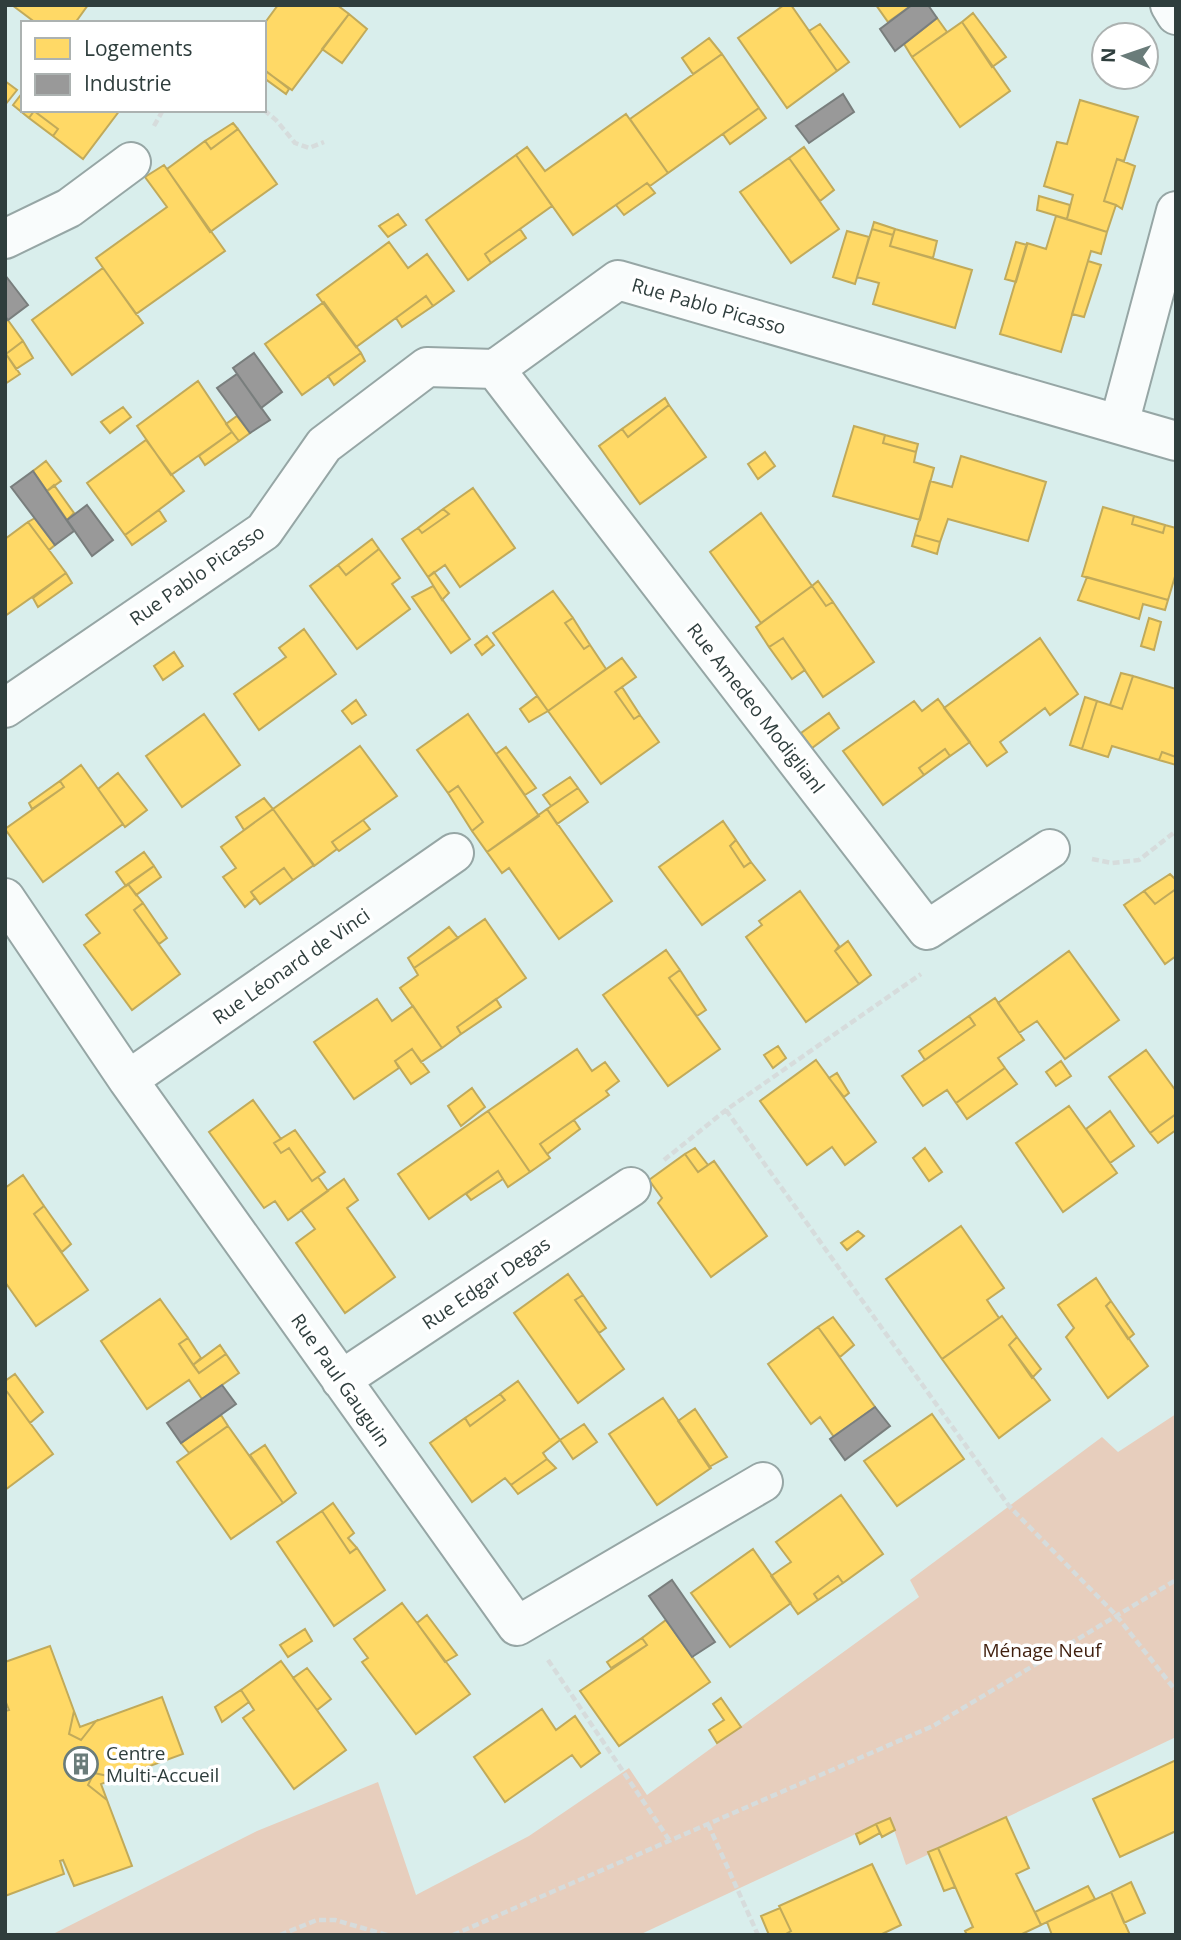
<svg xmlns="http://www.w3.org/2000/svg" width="1181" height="1940" font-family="'Open Sans',sans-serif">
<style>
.green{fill:#e7cebd}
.homes{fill:#ffd966;stroke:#c1aa5a;stroke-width:2}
.industry{fill:#999;stroke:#797e7d;stroke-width:2}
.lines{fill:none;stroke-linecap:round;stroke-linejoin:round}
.minor-casing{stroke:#96a6a5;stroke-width:42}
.path{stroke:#d6dcdc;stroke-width:4.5;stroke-dasharray:7 3.5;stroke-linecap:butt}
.minor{stroke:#f9fcfc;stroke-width:38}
.labels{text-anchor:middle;stroke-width:7;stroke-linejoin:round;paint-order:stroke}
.street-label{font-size:19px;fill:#2f3e3d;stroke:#fff}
.park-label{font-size:19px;fill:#401f0e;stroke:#fff}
.poi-label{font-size:19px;fill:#2f3e3d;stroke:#fff;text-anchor:start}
</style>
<rect width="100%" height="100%" fill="#d9eeec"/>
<path class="green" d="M1176,1414V1737L906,1865L890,1818L639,1935H51L257,1831L378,1782L416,1895L529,1836L629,1768L647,1795L919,1597L910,1580L1102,1437L1118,1452Z"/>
<path class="homes" d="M12,5H88L75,23H36Z
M278,5H337L349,14L292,90L264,70V24Z
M784,5H791L837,71L787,108L738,38Z
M876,5H912L888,22Z
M973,13L1006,57L992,67L962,22Z
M349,14L367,29L342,63L322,49Z
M937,18L947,32L912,57L904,44Z
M962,22L1010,91L960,127L912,57Z
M820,24L849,62L837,71L809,31Z
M709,38L722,54L693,74L682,58Z
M722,54L759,108L668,173L630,119Z
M266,71L289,89L286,94L264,78Z
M5,81L17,90L5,105Z
M23,92V110H120L83,159L53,136L58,129L34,111L29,118L13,105Z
M1080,100L1138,117L1124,161L1117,159L1104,201L1116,205L1107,232L1067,219L1073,195L1044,186L1057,142L1067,144Z
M759,108L766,118L730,144L723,134Z
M34,111L58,129L53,136L29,118Z
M626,114L668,173L650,186L647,183L573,235L516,155L527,147L545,171Z
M233,123L238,129L211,149L205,141Z
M238,129L277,184L210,232L167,169L205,141L211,149Z
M804,147L834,190L820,201L789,158Z
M516,155L552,206L485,254L491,263L468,280L426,220Z
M789,158L839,229L791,263L740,192Z
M1117,159L1135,166L1122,209L1116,205L1104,201Z
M164,165L225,251L136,314L96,258L167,207L145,177Z
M647,183L655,193L624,215L616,205Z
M1039,196L1070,205L1067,219L1037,210Z
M398,214L406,225L388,237L379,226Z
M1056,216L1107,232L1101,254L1091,251L1061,352L1000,334L1027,243L1046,249Z
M874,222L895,229L893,235L872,229Z
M520,229L526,238L491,263L485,254Z
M872,229L893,235L890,246L972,270L955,328L873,304L879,283L857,277Z
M895,229L937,241L933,258L890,246Z
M847,231L869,237L855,284L833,277Z
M389,242L408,268L427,254L454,291L433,306L426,296L356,347L317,295Z
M1016,242L1027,245L1016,282L1005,279Z
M1088,261L1101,265L1084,317L1072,314Z
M103,268L143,323L72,375L32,320Z
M426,296L433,306L402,327L396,318Z
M324,302L361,353L302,395L265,344Z
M5,316L23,341L6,354L20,374L5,384Z
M23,341L33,358L16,369L6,354Z
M361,353L365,361L334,385L328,376Z
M198,381L232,432L171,475L137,426Z
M665,398L669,405L628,437L622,429Z
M669,405L706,457L640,504L599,446L622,429L628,437Z
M123,407L131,417L110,433L101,422Z
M237,416L250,433L239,441L226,424Z
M854,426L885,435L883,443L916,452L914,462L934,468L920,520L833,496Z
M232,432L239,441L205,465L199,456Z
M885,435L918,444L916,452L883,443Z
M146,440L184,491L125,535L87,483Z
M765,452L775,466L758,479L748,464Z
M961,456L1046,482L1028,541L948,519L940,542L915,535L930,481L952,487Z
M46,461L61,481L47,491L33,471Z
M54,485L74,513L67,520L47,491Z
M473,488L515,548L460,587L445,565L428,577L402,539L418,528L422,533L449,514L443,509Z
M1103,507L1134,516L1132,524L1163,533L1165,525L1176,528V573L1168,600L1082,576Z
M443,509L449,514L422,533L418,528Z
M159,510L166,521L132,545L125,535Z
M761,513L812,586L761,623L710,552Z
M1134,516L1165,525L1163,533L1132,524Z
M35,518L55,545L49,550L28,522Z
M28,522L66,573L5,616V539Z
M915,535L940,542L937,554L912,546Z
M372,539L379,549L346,575L338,565Z
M379,549L400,578L392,584L410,609L357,649L310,586L338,565L346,575Z
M434,572L449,593L442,600L428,577Z
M66,573L72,583L38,607L33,598Z
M1087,577L1168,600L1165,610L1143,604L1139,619L1078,600Z
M818,581L833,602L826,606L812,586Z
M433,586L470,639L451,653L412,597Z
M812,586L826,606L833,602L874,662L823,697L783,638L769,647L756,627Z
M553,591L573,618L565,623L584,649L590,645L606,669L548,711L493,633Z
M573,618L590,645L584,649L565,623Z
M1149,618L1161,622L1154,650L1141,646Z
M304,629L336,674L259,730L234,694L286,657L279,648Z
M487,636L494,645L482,655L475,645Z
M783,638L805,670L792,679L769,647Z
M1040,638L1078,694L1050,715L1045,708L1000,742L1007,752L987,766L944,708Z
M174,652L183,666L163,680L154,666Z
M622,658L636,677L615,692L634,719L640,715L659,742L601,784L548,711Z
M1121,673L1133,676L1122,709L1110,705Z
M1133,676L1176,689V757L1162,752L1159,760L1112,746L1108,757L1082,749L1097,701L1122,709Z
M622,687L640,715L634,719L615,692Z
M537,696L548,711L529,722L520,709Z
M1085,697L1097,701L1082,749L1070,745Z
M938,699L970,742L950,756L945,749L919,768L924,775L883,805L843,751L914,701L922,711Z
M356,700L366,715L352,724L342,711Z
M829,713L839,728L812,748L801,733Z
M204,714L240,765L182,807L146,756Z
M468,714L539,816L487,852L472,831L483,822L458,786L448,793L417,750Z
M360,746L397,796L332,842L337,849L314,866L273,809Z
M506,747L536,788L525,795L496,754Z
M945,749L950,756L924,775L919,768Z
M1162,752L1176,757V765L1159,760Z
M81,765L123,824L43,882L5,829L64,787L60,781Z
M118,773L147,810L125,827L98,789Z
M570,777L578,788L551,806L543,795Z
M60,781L64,787L32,809L29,803Z
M458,786L483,822L472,831L448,793Z
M578,788L588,802L557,824L547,809Z
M264,798L273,809L244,830L236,817Z
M273,809L314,865L293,880L284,868L251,892L255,898L245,907L223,877L236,868L221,847Z
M547,809L612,901L559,939L509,868L502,873L487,852Z
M363,820L370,829L339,851L337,849L332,842Z
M723,821L736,840L730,846L744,867L751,862L765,880L702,925L659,867Z
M736,840L751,862L744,867L730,846Z
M144,852L154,866L126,886L116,872Z
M154,866L161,877L136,895L128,884Z
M284,868L293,880L260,904L251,892Z
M1170,874L1176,880V889L1155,904L1144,891Z
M128,884L143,903L134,910L180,974L132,1010L84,945L100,933L86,915Z
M1176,889V956L1165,964L1124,905L1144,891L1155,904Z
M800,891L839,946L835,951L859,984L806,1022L746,937L762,925L759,921Z
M143,903L167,938L159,944L134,910Z
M485,919L526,978L457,1027L461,1034L442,1048L400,988L418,975L414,968Z
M449,927L458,938L414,968L408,958Z
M848,941L871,975L859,984L835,951Z
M666,950L680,970L669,978L720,1049L668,1086L603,995Z
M1069,951L1119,1020L1065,1059L1037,1021L1019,1033L998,1003Z
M680,970L706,1010L697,1016L669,978Z
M995,998L1024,1040L998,1058L1005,1068L956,1103L947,1090L923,1106L902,1076L975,1025L969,1016Z
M377,999L392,1021L413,1006L442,1048L421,1062L412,1049L395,1061L399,1068L354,1099L314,1042Z
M496,999L501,1007L461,1034L457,1027Z
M969,1016L975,1025L925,1060L919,1051Z
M778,1046L786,1058L773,1068L764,1055Z
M412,1049L429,1072L411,1084L395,1061Z
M577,1049L592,1071L605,1062L619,1081L606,1091L609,1095L540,1144L550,1158L530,1172L488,1111Z
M1146,1050L1176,1091V1114L1150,1133L1109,1077Z
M816,1060L876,1142L845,1165L832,1147L807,1165L760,1101Z
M1061,1061L1071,1076L1056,1086L1046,1072Z
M1005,1068L1017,1084L967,1119L956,1103Z
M837,1073L849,1093L844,1097L829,1078Z
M472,1088L485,1107L461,1126L448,1106Z
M253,1100L281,1139L274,1143L281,1153L289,1148L312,1181L318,1177L328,1191L288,1220L275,1201L264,1208L209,1132Z
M1069,1106L1117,1173L1063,1212L1016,1143Z
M488,1111L530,1172L508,1187L498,1171L429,1219L398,1174Z
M1110,1111L1134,1146L1110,1163L1086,1129Z
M1176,1114V1130L1158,1143L1150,1133Z
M574,1120L580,1129L547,1154L540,1144Z
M295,1130L325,1172L312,1181L289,1148L281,1153L274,1143Z
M695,1148L708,1165L698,1172L685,1154Z
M925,1148L942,1172L929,1181L913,1158Z
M685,1154L698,1172L714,1161L767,1236L711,1277L658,1203L662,1198L649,1180Z
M498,1171L503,1179L471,1200L466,1194Z
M23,1175L44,1206L34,1214L88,1290L36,1326L5,1282V1188Z
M344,1179L358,1200L347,1208L395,1277L345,1313L296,1243L315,1229L301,1210Z
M44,1206L71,1244L62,1252L34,1214Z
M961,1226L1004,1288L987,1300L999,1318L942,1359L886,1279Z
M858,1231L864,1236L847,1250L841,1243Z
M568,1274L583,1295L575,1300L624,1369L578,1403L514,1313Z
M1096,1278L1111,1301L1106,1306L1148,1366L1108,1398L1066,1337L1074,1328L1058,1305Z
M583,1295L606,1328L599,1333L575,1300Z
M160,1299L188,1338L179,1344L199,1373L226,1354L239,1373L202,1399L189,1380L147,1409L101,1341Z
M1111,1301L1134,1334L1128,1339L1106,1306Z
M1002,1316L1017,1337L1009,1345L1050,1400L999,1438L942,1359Z
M833,1317L854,1345L840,1357L818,1327Z
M818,1327L875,1407L834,1437L820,1417L811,1424L768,1364Z
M1017,1337L1041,1369L1032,1378L1009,1345Z
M188,1338L201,1358L193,1365L179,1344Z
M220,1345L226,1354L199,1373L193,1365Z
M15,1374L43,1412L30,1423L5,1389V1381Z
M518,1381L560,1440L543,1453L547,1459L511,1485L505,1478L472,1502L430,1443L465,1418L470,1426L505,1400L500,1394Z
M5,1389L53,1454L5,1490Z
M500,1394L505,1400L470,1426L465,1418Z
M663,1398L711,1468L657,1505L609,1434Z
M695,1409L727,1457L709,1467L678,1421Z
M932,1414L964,1459L897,1506L864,1461Z
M221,1415L228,1426L189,1453L181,1443Z
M584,1424L597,1442L573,1459L560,1440Z
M228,1426L283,1503L231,1539L177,1462Z
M265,1445L296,1493L283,1503L250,1455Z
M547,1459L556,1468L518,1494L511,1485Z
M841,1495L883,1554L843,1583L838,1576L814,1594L818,1600L798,1614L771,1576L791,1562L776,1542Z
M333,1503L354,1533L348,1538L357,1548L350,1553L322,1511Z
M322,1511L350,1553L357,1548L385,1590L334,1626L277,1542Z
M753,1549L791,1603L730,1647L691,1593Z
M838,1576L843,1583L818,1600L814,1594Z
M402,1603L470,1694L416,1734L362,1662L368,1658L354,1639Z
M427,1615L457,1655L445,1662L417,1623Z
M666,1620L710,1682L619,1746L580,1691L647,1645L642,1638Z
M305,1629L312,1641L288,1657L280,1645Z
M642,1638L647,1645L611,1668L607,1662Z
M50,1646L74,1711L69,1734L81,1740L96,1721L162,1697L183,1754L117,1778L94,1773L88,1785L107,1800L132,1866L74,1886L63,1860L60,1861L64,1874L5,1896V1711L9,1710L5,1700V1662Z
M281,1661L346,1750L294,1789L243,1718L254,1710L241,1690Z
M307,1668L331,1699L317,1710L293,1678Z
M241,1690L249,1702L222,1722L215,1707Z
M721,1698L741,1727L717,1743L709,1730L724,1720L713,1704Z
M542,1709L556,1730L575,1716L600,1753L581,1767L572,1755L505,1802L474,1757Z
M74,1711L80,1727L96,1721L81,1740L69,1734Z
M1176,1760V1831L1120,1857L1093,1799Z
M94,1773L117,1778L101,1784L107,1800L88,1785Z
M1006,1817L1029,1868L1016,1874L1041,1925L1020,1935H967L965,1931L973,1927L938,1848Z
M890,1818L895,1830L882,1837L876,1824Z
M876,1824L880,1833L860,1844L856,1834Z
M938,1848L955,1887L944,1891L928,1852Z
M872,1864L901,1925L880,1935H784L791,1931L779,1906Z
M1131,1882L1145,1913L1124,1923L1111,1892Z
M1088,1886L1095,1899L1041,1925L1035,1912Z
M1111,1892L1130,1935H1052L1047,1922Z
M780,1908L791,1931L784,1935H769L761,1916Z"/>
<path class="industry" d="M912,5H928L937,18L895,51L880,29Z
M843,94L854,112L809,143L796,126Z
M5,275L28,305L8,320L5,316Z
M254,353L282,392L261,408L233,368Z
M237,374L270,420L250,433L217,388Z
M33,471L74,531L55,545L11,487Z
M87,505L113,540L92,556L67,520Z
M222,1385L236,1404L181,1443L167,1423Z
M875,1407L890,1426L845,1460L830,1439Z
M672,1580L715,1642L692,1657L649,1596Z"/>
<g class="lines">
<g class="minor-casing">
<path id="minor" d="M1170,5L1176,15
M5,239L69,208L131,162
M495,369L927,930L1050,849
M1119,424L1176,211
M5,708L264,531L324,445L427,367L495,369L618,280L1176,441
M5,898L128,1080L517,1626L763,1482
M128,1080L454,853
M341,1380L631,1187"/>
</g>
<path class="path" d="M264,110L276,120L295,143L309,148L324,142
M154,126L163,110
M1092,859L1112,863L1139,860L1176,831
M726,1110L1009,1506L1116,1615L1176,1691
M664,1160L726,1110L921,974
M548,1660L670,1841
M708,1824L758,1935
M280,1935L317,1920H335L387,1935
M453,1935L933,1726L1176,1580"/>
<use href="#minor" class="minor"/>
</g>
<defs>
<g id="building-ring" transform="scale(1.75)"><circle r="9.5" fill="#fff" stroke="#6a7c7a" stroke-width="1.5"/><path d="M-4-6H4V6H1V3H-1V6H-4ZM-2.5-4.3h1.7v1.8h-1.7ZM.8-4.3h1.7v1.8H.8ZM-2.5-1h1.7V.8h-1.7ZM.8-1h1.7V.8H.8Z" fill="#6a7c7a"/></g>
</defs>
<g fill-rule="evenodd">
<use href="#building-ring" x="81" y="1764"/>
</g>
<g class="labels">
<g class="street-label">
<text transform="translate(709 306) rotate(16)" y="7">Rue Pablo Picasso</text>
<text transform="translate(197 575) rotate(-35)" y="7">Rue Pablo Picasso</text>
<text transform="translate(756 708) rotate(52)" y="7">Rue Amedeo Modiglianl</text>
<text transform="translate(291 966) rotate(-35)" y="7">Rue Léonard de Vinci</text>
<text transform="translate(486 1283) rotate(-34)" y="7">Rue Edgar Degas</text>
<text transform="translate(341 1380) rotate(55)" y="7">Rue Paul Gauguin</text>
</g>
<g class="park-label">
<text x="1042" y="1657">Ménage Neuf</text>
</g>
<g class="poi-label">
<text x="106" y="1760">Centre<tspan x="106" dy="22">Multi-Accueil</tspan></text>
</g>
</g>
<rect width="1181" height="1940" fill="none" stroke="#2f3e3d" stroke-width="14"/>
<rect x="21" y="21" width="245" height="91" fill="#ffffff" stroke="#acb2b1" stroke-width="2"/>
<rect x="35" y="38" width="35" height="21" fill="#ffd966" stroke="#acb2b1" stroke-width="2"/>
<text x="84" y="56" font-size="21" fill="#2f3e3d">Logements</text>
<rect x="35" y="74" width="35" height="21" fill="#999999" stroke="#acb2b1" stroke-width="2"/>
<text x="84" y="91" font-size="21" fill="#2f3e3d">Industrie</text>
<g transform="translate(1125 56) rotate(272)"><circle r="33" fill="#ffffff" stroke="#acb2b1" stroke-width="2"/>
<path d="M0-5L12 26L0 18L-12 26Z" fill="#6a7c7a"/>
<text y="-10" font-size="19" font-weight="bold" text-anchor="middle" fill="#2f3e3d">N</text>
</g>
</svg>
